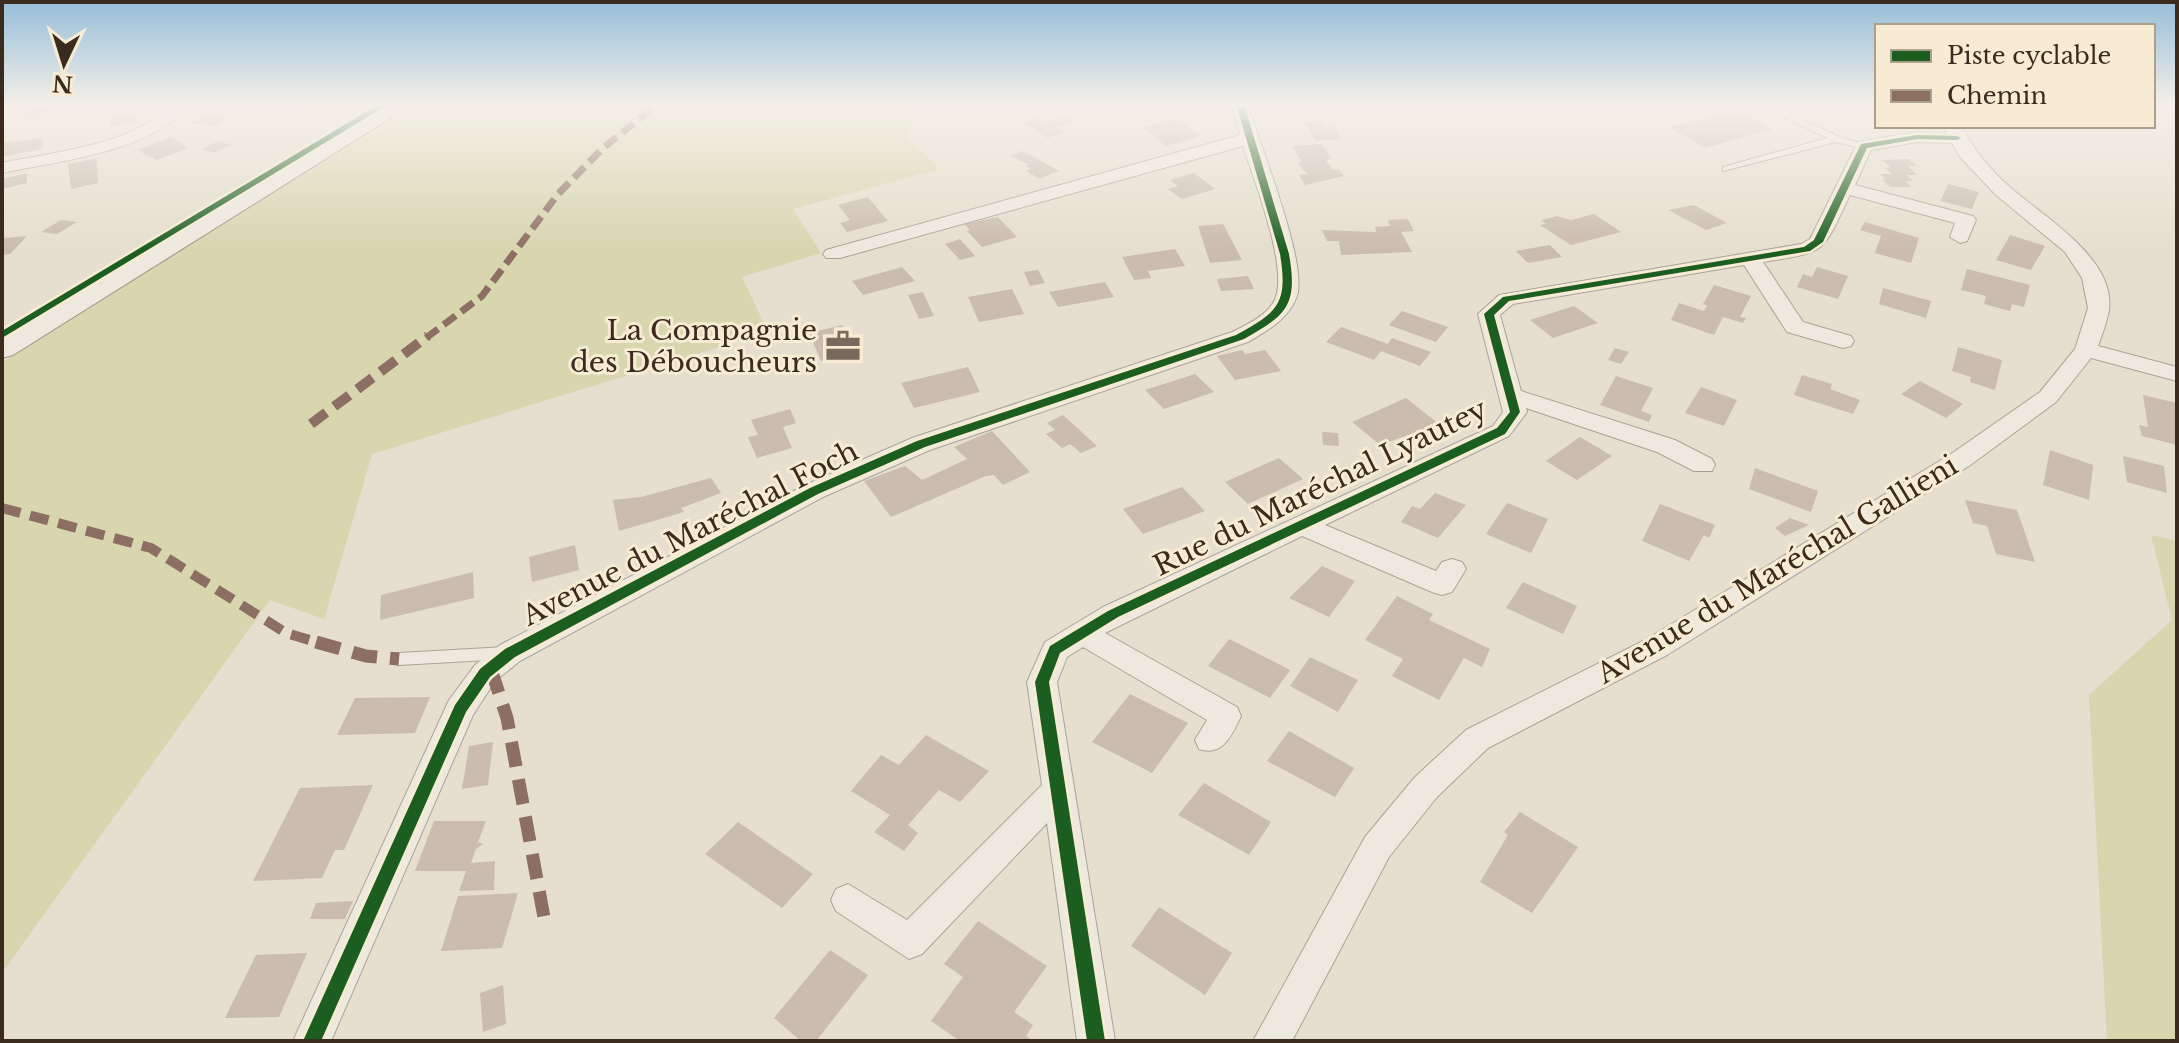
<svg xmlns="http://www.w3.org/2000/svg" width="2179" height="1043" font-family="'Libre Baskerville',serif">
<style>
.green{fill:#d7d6af}
.building{fill:#cabcae}
.lines{fill:none;stroke-linecap:round;stroke-linejoin:round}
.lane-casing{stroke:#aba397;stroke-width:2}
.street-casing{stroke:#aba397;stroke-width:2}
.secondary-casing{stroke:#9b9286;stroke-width:2}
.lane{fill:#eee9df;fill-rule:evenodd}
.street{fill:#eee9df;fill-rule:evenodd}
.secondary{fill:#eee9df;fill-rule:evenodd}
.quiet-far2{stroke:#8d6e63;stroke-width:7;stroke-dasharray:15 7;stroke-linecap:butt}
.quiet-far1{stroke:#8d6e63;stroke-width:10;stroke-dasharray:19 10;stroke-linecap:butt}
.quiet{stroke:#8d6e63;stroke-width:13;stroke-dasharray:25 13;stroke-linecap:butt}
.cycleway-casing{stroke:#f7ecd3;stroke-width:5}
.cycleway{fill:#1b5e20;fill-rule:evenodd}
.labels{text-anchor:middle;stroke-width:6;stroke-linejoin:round;paint-order:stroke}
.poi-label{font-size:28px;fill:#3b2b1e;stroke:#f7ecd3;text-anchor:end}
.street-label{font-size:28px;fill:#3b2b1e;stroke:#f7ecd3}
</style>
<rect width="100%" height="100%" fill="#e6dece"/>
<path class="green" d="M290,104H919L906,136L939,169L793,209L821,253L742,277L768,332L372,454L324,619L270,600L2,973V363L169,255L379,129Z
M2151,535L2177,541V1041H2107L2089,695L2172,620Z"/>
<path class="building" d="M71,104H75L70,114L23,119L30,109Z
M115,104H140L136,122L110,126Z
M1779,104H1836L1830,109L1802,115Z
M215,106L241,107L216,125L190,124Z
M1737,110L1773,129L1705,148L1669,127Z
M1068,115L1076,122L1057,127L1065,133L1047,138L1023,122L1037,118L1042,122Z
M1172,119L1182,123L1200,136L1166,146L1143,127Z
M1320,121L1324,127H1335L1341,139L1316,141L1304,122Z
M171,137L188,148L157,160L137,150Z
M43,138L42,149L2,157V143Z
M219,141L232,145L213,153L201,149Z
M1322,144L1332,159L1326,160L1333,170L1339,169L1344,176L1305,185L1299,175L1307,174L1297,162H1302L1292,146Z
M1022,151L1028,154L1059,171L1040,179L1026,171L1031,169L1025,166L1028,164L1010,156Z
M97,158L98,183L71,189L68,164Z
M1909,159L1917,166H1908L1917,175H1907L1913,181H1905L1911,187H1890L1882,179H1885L1880,174H1892L1885,168L1891,167L1882,160Z
M27,173V183L2,189V179Z
M1194,173L1215,189L1182,199L1168,189L1178,186L1170,180Z
M1948,184L1979,192L1972,209L1940,201Z
M868,197L888,221L847,232L840,223L850,220L838,205Z
M1694,205L1727,223L1706,230L1668,210Z
M1594,214L1621,232L1571,245L1540,225L1546,224L1541,220L1557,216L1571,220Z
M998,217L1017,237L982,247L967,231L970,230L964,224Z
M1408,219L1414,231L1401,232L1412,252L1341,255L1339,241H1327L1322,230L1376,232L1375,227L1390,226L1388,220Z
M61,220L77,222L57,234L41,232Z
M1865,222L1919,238L1911,263L1875,253L1881,236L1860,230Z
M1223,224L1242,260L1210,263L1198,226Z
M2010,235L2045,246L2031,270L1996,260Z
M27,236L10,254L2,255V238Z
M960,239L975,256L960,260L945,244Z
M1550,245L1562,257L1528,263L1516,251Z
M1175,249L1185,266L1148,271L1151,278L1134,280L1122,257Z
M902,267L915,281L863,295L852,281Z
M1817,267L1848,276L1838,299L1797,287L1803,274L1812,277Z
M1967,269L2030,285L2024,307L2012,304L2010,311L1984,304L1986,296L1961,290Z
M1038,270L1045,283L1030,286L1024,272Z
M1248,276L1254,289L1221,291L1217,279Z
M1105,282L1114,297L1058,307L1049,292Z
M1714,285L1751,296L1740,317L1746,318L1743,323L1723,317L1714,335L1671,320L1679,303L1704,311L1707,306L1703,304Z
M1883,288L1931,301L1926,318L1879,304Z
M1012,289L1024,314L979,322L968,297Z
M923,292L934,316L919,319L908,295Z
M1574,306L1598,323L1553,338L1530,320Z
M1402,311L1448,327L1436,342L1389,325Z
M842,325L855,352L821,361L809,333Z
M1341,327L1388,344L1392,338L1431,352L1420,366L1381,351L1374,360L1326,342Z
M1958,347L2002,360L1995,390L1970,382L1971,377L1952,371Z
M1615,348L1629,352L1621,364L1608,360Z
M1242,350L1245,354L1265,350L1281,371L1235,380L1217,356Z
M968,367L980,392L914,408L901,383Z
M1195,374L1214,392L1164,409L1145,390Z
M1802,375L1832,384L1830,389L1860,400L1853,414L1794,395Z
M1616,376L1653,388L1641,411L1652,415L1649,422L1600,405Z
M1920,381L1963,404L1946,418L1901,394Z
M1701,387L1737,400L1724,426L1685,413Z
M2143,395L2177,403V445L2142,436L2139,425L2148,427Z
M1406,398L1439,424L1380,445L1352,422Z
M790,409L796,423L783,427L792,448L757,458L748,437L758,435L751,420Z
M1063,415L1097,446L1081,453L1070,444L1062,448L1046,434L1055,430L1047,423Z
M992,431L1030,472L1003,485L994,475L986,476L891,517L864,481L905,466L922,480L967,459L954,447Z
M1322,432L1338,433L1339,446L1323,445Z
M1580,437L1612,456L1577,480L1546,461Z
M2050,450L2093,465L2089,500L2043,485Z
M2123,456L2164,466L2167,493L2127,482Z
M1279,458L1303,479L1248,504L1225,482Z
M1755,468L1818,491L1811,512L1749,489Z
M711,478L721,493L681,508L684,512L619,531L613,500L641,497Z
M1182,487L1205,511L1143,534L1123,509Z
M1435,493L1466,505L1438,538L1401,522L1412,506L1420,509Z
M1965,500L2017,510L2035,562L1996,554L1987,526L1973,523Z
M1507,503L1548,519L1531,553L1486,534Z
M1660,504L1715,525L1709,538L1704,535L1689,561L1642,541Z
M1790,518L1809,525L1785,536L1775,528Z
M575,545L579,570L532,582L529,557Z
M1322,566L1355,581L1329,617L1289,598Z
M473,572L474,598L380,620L381,595Z
M1523,582L1577,606L1563,634L1506,608Z
M1397,596L1433,614L1429,620L1490,649L1482,667L1464,658L1439,700L1392,676L1403,659L1365,640Z
M1229,639L1290,670L1270,698L1208,666Z
M1310,657L1358,680L1338,712L1290,686Z
M1130,694L1188,723L1152,773L1092,742Z
M430,697L415,733L337,735L355,698Z
M1289,731L1354,768L1335,797L1267,761Z
M926,735L989,771L960,802L939,790L908,825L918,833L904,851L874,832L890,815L851,791L881,755L899,765Z
M493,742L488,785L462,789L469,746Z
M1204,783L1271,822L1249,855L1178,815Z
M373,785L344,850H335L322,878L253,881L300,788Z
M1520,812L1578,847L1532,913L1480,882L1508,835L1504,832Z
M434,821H486L478,842L483,844L476,849L471,863L495,861L494,890L459,891L466,871H415Z
M738,822L813,874L782,908L705,854Z
M518,893L502,948L441,951L458,896Z
M353,901L345,919H310L316,903Z
M1159,907L1232,953L1205,995L1131,946Z
M978,921L1047,966L1014,1012L1033,1025L1026,1036L1034,1041H960L931,1021L963,977L944,964Z
M830,950L868,975L816,1041H801L774,1018Z
M307,953L279,1017L225,1018L256,955Z
M503,985L506,1024L483,1032L480,993Z"/>
<g class="lines">
<g class="lane-casing">
<path id="lane" d="M1758,104H1770L1839,137L1869,146L1864,149L1836,142L1723,171V167L1827,138Z
M506,647L512,649L514,653L512,657L506,659L399,665L393,663L391,659L393,655L399,653Z"/>
</g>
<g class="street-casing">
<path id="street" d="M172,104H190C153,152 59,161 2,173V163C56,151 132,146 172,104Z
M1232,104H1248C1259,144 1308,262 1297,296C1289,319 1267,331 1248,342L930,450L823,497L520,661L495,681L473,715L331,1041H293L449,700L475,665L500,645L805,485L912,438L1232,332C1246,325 1264,317 1273,303C1292,274 1253,178 1243,146L840,258H826L823,254L826,250L1240,135Z
M1943,126H1961C1974,150 1990,170 2011,188C2044,217 2116,259 2109,310C2107,322 2102,335 2098,346L2177,367V381L2091,358L2056,402L1969,466L1667,655L1488,748L1437,797L1389,857L1292,1041H1253L1365,837L1415,777L1466,730L1647,639L1951,454L2040,392L2075,349L2088,308L2082,278L2065,252L1996,195L1960,157L1952,143L1917,142L1871,150L1855,185L1973,216L1976,220L1967,241L1960,243L1950,237L1955,223L1850,195C1822,254 1827,252 1763,262L1803,322L1851,336L1854,341L1851,346L1843,348L1787,332L1744,265L1513,304L1500,315L1521,391L1675,440L1712,459L1715,465L1712,471H1694L1657,452L1526,408L1527,412L1509,436L1325,525L1436,571L1442,562L1452,559L1462,562L1466,569L1452,592L1442,595L1432,592L1302,536L1105,633L1237,707L1241,716C1232,735 1223,757 1199,749L1195,740L1207,720L1083,647L1067,657L1057,682L1115,1041H1077L1047,823L922,954L909,959L836,911L831,900L836,889L848,884L907,920L1042,785L1027,682L1045,642L1103,607L1493,426L1503,412L1478,314L1499,295L1801,244L1810,239L1858,142L1917,132L1947,133Z"/>
</g>
<g class="secondary-casing">
<path id="secondary" d="M383,104H413L13,355L2,358V334Z"/>
</g>
<use href="#lane" class="lane"/>
<use href="#street" class="street"/>
<use href="#secondary" class="secondary"/>
<path class="quiet-far2" d="M426,338L482,296L558,194L603,148L658,104"/>
<path class="quiet-far1" d="M311,424L428,336
M2,508L151,548L286,633L323,644"/>
<path class="quiet" d="M316,642L366,656L399,659
M491,669L507,718L546,928"/>
<g class="cycleway-casing">
<path id="cycleway" d="M379,104H389L2,338V331Z
M1236,104H1244L1289,254C1298,305 1287,315 1244,339L925,447L818,494L515,657L490,677L466,712L321,1041H303L455,705L480,669L505,649L810,488L917,441L1236,335C1279,312 1288,303 1280,254Z
M1917,135L1957,136L1961,138L1957,140L1917,139L1867,148L1823,242L1810,251L1509,301L1494,315L1520,412L1505,434L1118,617L1060,653L1049,682L1105,1041H1087L1035,682L1050,646L1108,611L1497,428L1510,412L1484,314L1503,297L1804,247L1814,240L1861,144Z"/>
</g>
<use href="#cycleway" class="cycleway"/>
</g>
<linearGradient id="sky" x2="0" y2="1"><stop stop-color="#95bdd8"/><stop offset="0.42" stop-color="#f4f0e9"/><stop offset="1" stop-color="#f4f0e9" stop-opacity="0"/></linearGradient>
<rect width="2179" height="250" fill="url(#sky)"/>
<defs>
<g id="office-bare" transform="scale(2.76)"><path d="M-6-3h4V-5.5h4V-3h4V5H-6ZM-1-4.5V-3h2v-1.5ZM-6 0V1H6V0Z" fill="#776a5c" stroke="#f7ecd3" stroke-width="2.5" paint-order="stroke"/></g>
</defs>
<g fill-rule="evenodd">
<use href="#office-bare" x="843" y="346"/>
</g>
<g class="labels">
<g class="poi-label">
<text x="817" y="340">La Compagnie<tspan x="817" dy="32">des Déboucheurs</tspan></text>
</g>
<g class="street-label">
<text transform="translate(1320 487) rotate(-26)" y="10">Rue du Maréchal Lyautey</text>
<text transform="translate(690 533) rotate(-27)" y="10">Avenue du Maréchal Foch</text>
<text transform="translate(1777 569) rotate(-31)" y="10">Avenue du Maréchal Gallieni</text>
</g>
</g>
<rect width="2179" height="1043" fill="none" stroke="#3b2b1e" stroke-width="8"/>
<rect x="1875" y="24" width="280" height="104" fill="#f7ecd3" stroke="#ac9f8b" stroke-width="2"/>
<rect x="1891" y="50" width="40" height="12" fill="#1b5e20" stroke="#ac9f8b" stroke-width="2"/>
<text x="1947" y="64" font-size="24" fill="#3b2b1e">Piste cyclable</text>
<rect x="1891" y="90" width="40" height="12" fill="#8d6e63" stroke="#ac9f8b" stroke-width="2"/>
<text x="1947" y="104" font-size="24" fill="#3b2b1e">Chemin</text>
<g transform="translate(64 64) rotate(184)" stroke="#f7ecd3" stroke-width="6" paint-order="stroke">
<path d="M0-6L14 30L0 20L-14 30Z" fill="#3b2b1e"/>
<text y="-12" font-size="22" font-weight="bold" text-anchor="middle" fill="#3b2b1e">N</text>
</g>
</svg>
